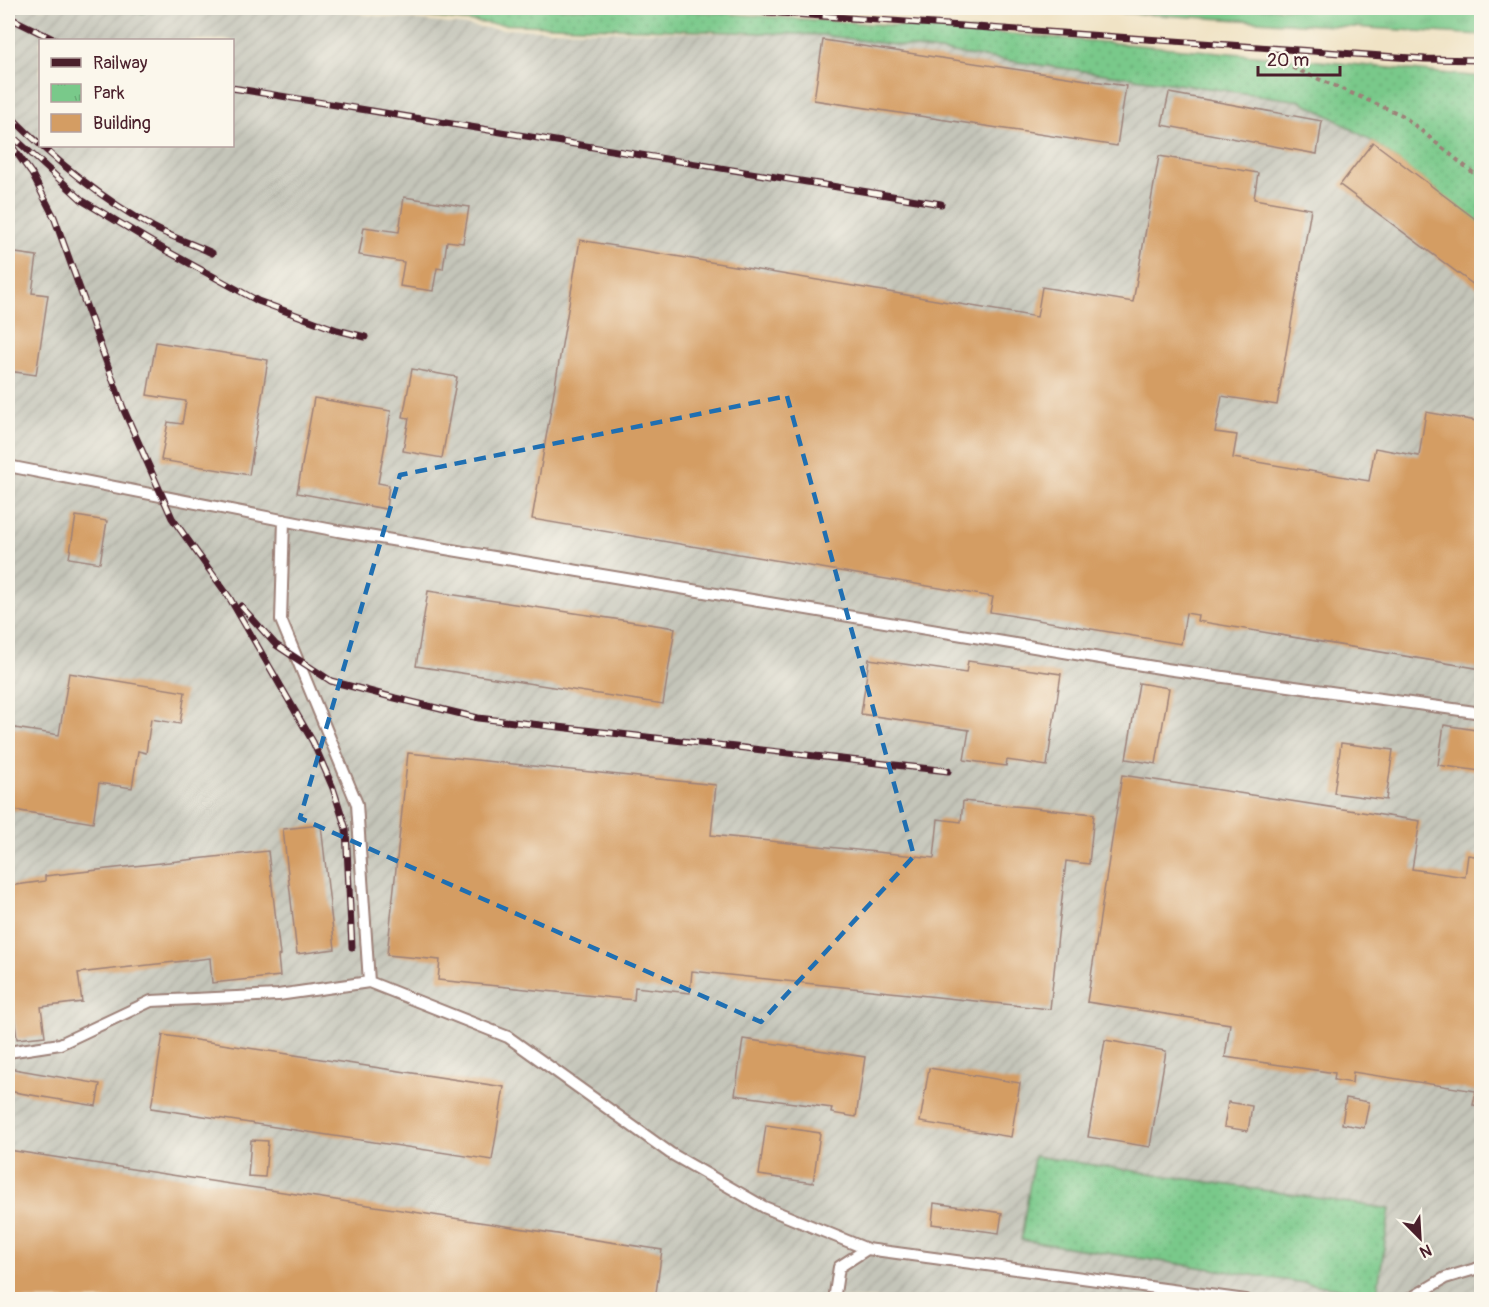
<svg xmlns="http://www.w3.org/2000/svg" width="1489" height="1307" font-family="Pangolin,sans-serif">
<style>
.industrial{fill:url(#industrial-furrows);fill-rule:evenodd}
.grass{fill:url(#grass-dots);stroke:#62745a;stroke-width:1.5}
.park{fill:url(#park-tufts);stroke:#62745a;stroke-width:1.5}
.building{fill:#d49d63}
.lines{fill:none;stroke-linecap:round;stroke-linejoin:round}
.lane-casing{stroke:#9d8178;stroke-width:14}
.path{stroke:#9d8178;stroke-width:4;stroke-dasharray:4.5 4.5;stroke-linecap:butt}
.lane{stroke:#fff;stroke-width:10}
.rail-casing{stroke:#4a1f2b;stroke-width:7}
.rail{stroke:#fbf7ec;stroke-width:4.5;stroke-dasharray:14;stroke-linecap:butt}
.marked{fill:none;stroke:#1f6fb2;stroke-width:4.5;stroke-dasharray:12 8;stroke-linejoin:round}
</style>
<defs>
<pattern id="industrial-furrows" width="10" height="10" patternUnits="userSpaceOnUse" patternTransform="scale(1.5)"><rect width="10" height="10" fill="#c4c5b9"/><path d="M-1 1l2-2M0 10L10 0M9 11l2-2" fill="none" stroke="#aaa99f"/></pattern>
<pattern id="grass-dots" width="8" height="8" patternUnits="userSpaceOnUse" patternTransform="scale(1.5)"><rect width="8" height="8" fill="#79c98a"/><path d="M2 2h.1M6 6h.1" fill="none" stroke="#6aac77" stroke-width="1.8" stroke-linecap="round"/></pattern>
<pattern id="park-tufts" width="24" height="20" patternUnits="userSpaceOnUse" patternTransform="scale(1.5)"><rect width="24" height="20" fill="#79c98a"/><path d="M3 7l-1-3M5 7V3M7 7l1-3M15 17l-1-3M17 17v-4M19 17l1-3" fill="none" stroke="#6aac77"/></pattern>
</defs>
<rect width="100%" height="100%" fill="#fbf7ec"/>
<filter id="ink" filterUnits="userSpaceOnUse"><feTurbulence type="fractalNoise" baseFrequency=".0167" numOctaves="2"/><feDisplacementMap in="SourceGraphic" scale="12" xChannelSelector="R" yChannelSelector="G"/><feConvolveMatrix kernelMatrix="1 2 1 2 8 2 1 2 1" color-interpolation-filters="sRGB"/></filter>
<filter id="wash" filterUnits="userSpaceOnUse"><feTurbulence type="fractalNoise" baseFrequency=".008" numOctaves="4" result="noise"/><feDisplacementMap in="SourceGraphic" scale="24" xChannelSelector="R" yChannelSelector="G"/><feGaussianBlur stdDeviation="1.35" result="paint"/><feColorMatrix in="noise" values="0 0 0 0 0 0 0 0 0 0 0 0 0 0 0 0 0 1.4 0 .05"/><feComposite in="paint" operator="in"/></filter>
<g filter="url(#wash)">
<rect width="100%" height="100%" fill="#f0e3c5"/>
<path class="industrial" d="M8,8H86L144,13L148,8H317L368,15L497,29L822,35L1301,101L1333,118L1373,142L1481,224V1299H8ZM40,40H232V146H40Z"/>
<path class="grass" d="M98,8H147L144,13Z
M345,8H650L986,32L1290,58L1481,77V224L1373,142L1333,118L1301,101L822,35L492,24Z
M1034,1156L1390,1209L1377,1294L1021,1240Z"/>
<path class="park" d="M1045,8H1481V35Z"/>
<g id="blocks">
<path class="building" d="M823,40L1126,86L1117,146L814,100Z
M1169,93L1322,121L1317,154L1162,125Z
M1373,142L1482,224V291L1340,185Z
M1159,156L1258,173L1254,199L1311,209L1277,405L1222,396L1215,432L1237,435L1233,458L1369,481L1375,448L1419,456L1426,412L1482,422V669L1197,621L1198,615L1186,613L1181,644L990,612L993,597L532,519L580,240L1037,317L1042,287L1133,302Z
M404,197L469,207L463,243L447,241L443,269L437,268L433,291L400,286L404,262L359,255L364,227L399,232Z
M8,252L37,256L32,293L48,295L36,375L8,371Z
M156,342L268,360L249,475L161,460L168,422L182,424L186,401L147,395Z
M412,369L457,377L442,458L403,451L409,418L403,417Z
M314,398L391,411L378,483L389,485L386,509L297,493Z
M76,516L107,521L100,563L69,558Z
M428,591L675,628L663,704L416,666Z
M869,659L966,673L968,661L1061,674L1047,766L1007,760L1006,766L964,760L969,730L861,714Z
M69,673L185,692L180,724L151,719L146,753L138,751L132,788L99,783L93,823L8,809V727L59,735Z
M1139,683L1169,688L1156,764L1126,759Z
M1444,725L1482,731L1480,771L1438,765Z
M1341,743L1393,750L1386,800L1334,793Z
M408,753L716,785L711,835L934,858L938,819L961,822L963,801L1094,814L1089,864L1066,861L1050,1009L692,971L690,993L635,987L634,1000L438,980L440,960L387,955Z
M1122,775L1420,821L1412,869L1465,877L1468,855L1482,857V1106L1473,1105L1476,1091L1353,1072L1352,1083L1334,1080L1335,1073L1225,1057L1230,1024L1087,1002Z
M321,825L335,949L297,954L283,829Z
M268,851L280,955L278,956L280,976L212,983L210,958L78,973L82,1002L41,1007L45,1036L17,1039L13,1009L8,1010V886L45,881V876Z
M163,1035L504,1087L492,1160L151,1108Z
M743,1039L865,1057L856,1117L831,1113L832,1108L735,1095Z
M1105,1040L1166,1051L1150,1147L1088,1137Z
M8,1068L100,1084L96,1106L8,1091Z
M929,1068L1020,1083L1011,1137L920,1122Z
M1346,1098L1369,1102L1364,1128L1342,1124Z
M1228,1102L1252,1106L1248,1131L1224,1127Z
M766,1125L820,1133L813,1183L759,1175Z
M251,1140L268,1141L265,1177L248,1176Z
M8,1150L662,1250L655,1300H8Z
M934,1203L1002,1213L999,1233L932,1224Z"/>
</g>
</g>
<g filter="url(#ink)">
<use href="#blocks" fill-opacity="0" stroke="#9d8178" stroke-width="1.5"/>
<g class="lines">
<g class="lane-casing">
<path id="lane" d="M8,466L338,531L1166,669L1482,713
M284,520L281,620L357,804L369,982L508,1037L670,1153L764,1207L867,1249
M8,1052L60,1044L151,1001L278,995L369,982
M834,1300L839,1267L867,1249L1246,1300
M1408,1300L1445,1278L1482,1267"/>
</g>
<path class="path" d="M1284,64L1402,115L1482,180"/>
<use href="#lane" class="lane"/>
<g class="rail-casing">
<path id="rail" d="M711,8L1425,59L1482,60
M8,17L55,40
M232,88L941,204
M8,114C51,157 98,197 153,227C171,237 193,244 212,253
M10,134L83,201L165,250L258,301L337,330L365,337
M8,141L32,174L54,217L123,408L172,518L229,597L313,742L333,788L346,829L352,947
M241,606L276,645L331,681L395,698L478,718L948,771"/>
</g>
<use href="#rail" class="rail"/>
</g>
</g>
<path class="marked" d="M787,396L914,856L761,1022L300,818L400,475Z"/>
<rect width="1489" height="1307" fill="none" stroke="#fbf7ec" stroke-width="30"/>
<rect x="39" y="39" width="195" height="108" fill="#fbf7ec" stroke="#b4a19f" stroke-width="1.5"/>
<rect x="51" y="58" width="30" height="9" fill="#4a1f2b" stroke="#b4a19f" stroke-width="1.5"/>
<text x="93" y="69" font-size="18" fill="#4a1f2b">Railway</text>
<rect x="51" y="84" width="30" height="18" fill="url(#park-tufts)" stroke="#b4a19f" stroke-width="1.5"/>
<text x="93" y="99" font-size="18" fill="#4a1f2b">Park</text>
<rect x="51" y="114" width="30" height="18" fill="#d49d63" stroke="#b4a19f" stroke-width="1.5"/>
<text x="93" y="129" font-size="18" fill="#4a1f2b">Building</text>
<g transform="translate(1420 1238) rotate(156)" stroke="#fbf7ec" stroke-width="4.5" paint-order="stroke">
<path d="M0-4.5L10 22L0 15L-10 22Z" fill="#4a1f2b"/>
<text y="-9" font-size="16" font-weight="bold" text-anchor="middle" fill="#4a1f2b">N</text>
</g>
<path d="M1258 66v9h82v-9" fill="none" stroke="#4a1f2b" stroke-width="3"/>
<text x="1267" y="66" font-size="18" fill="#4a1f2b" stroke="#fbf7ec" stroke-width="4.5" paint-order="stroke">20 m</text>
</svg>
